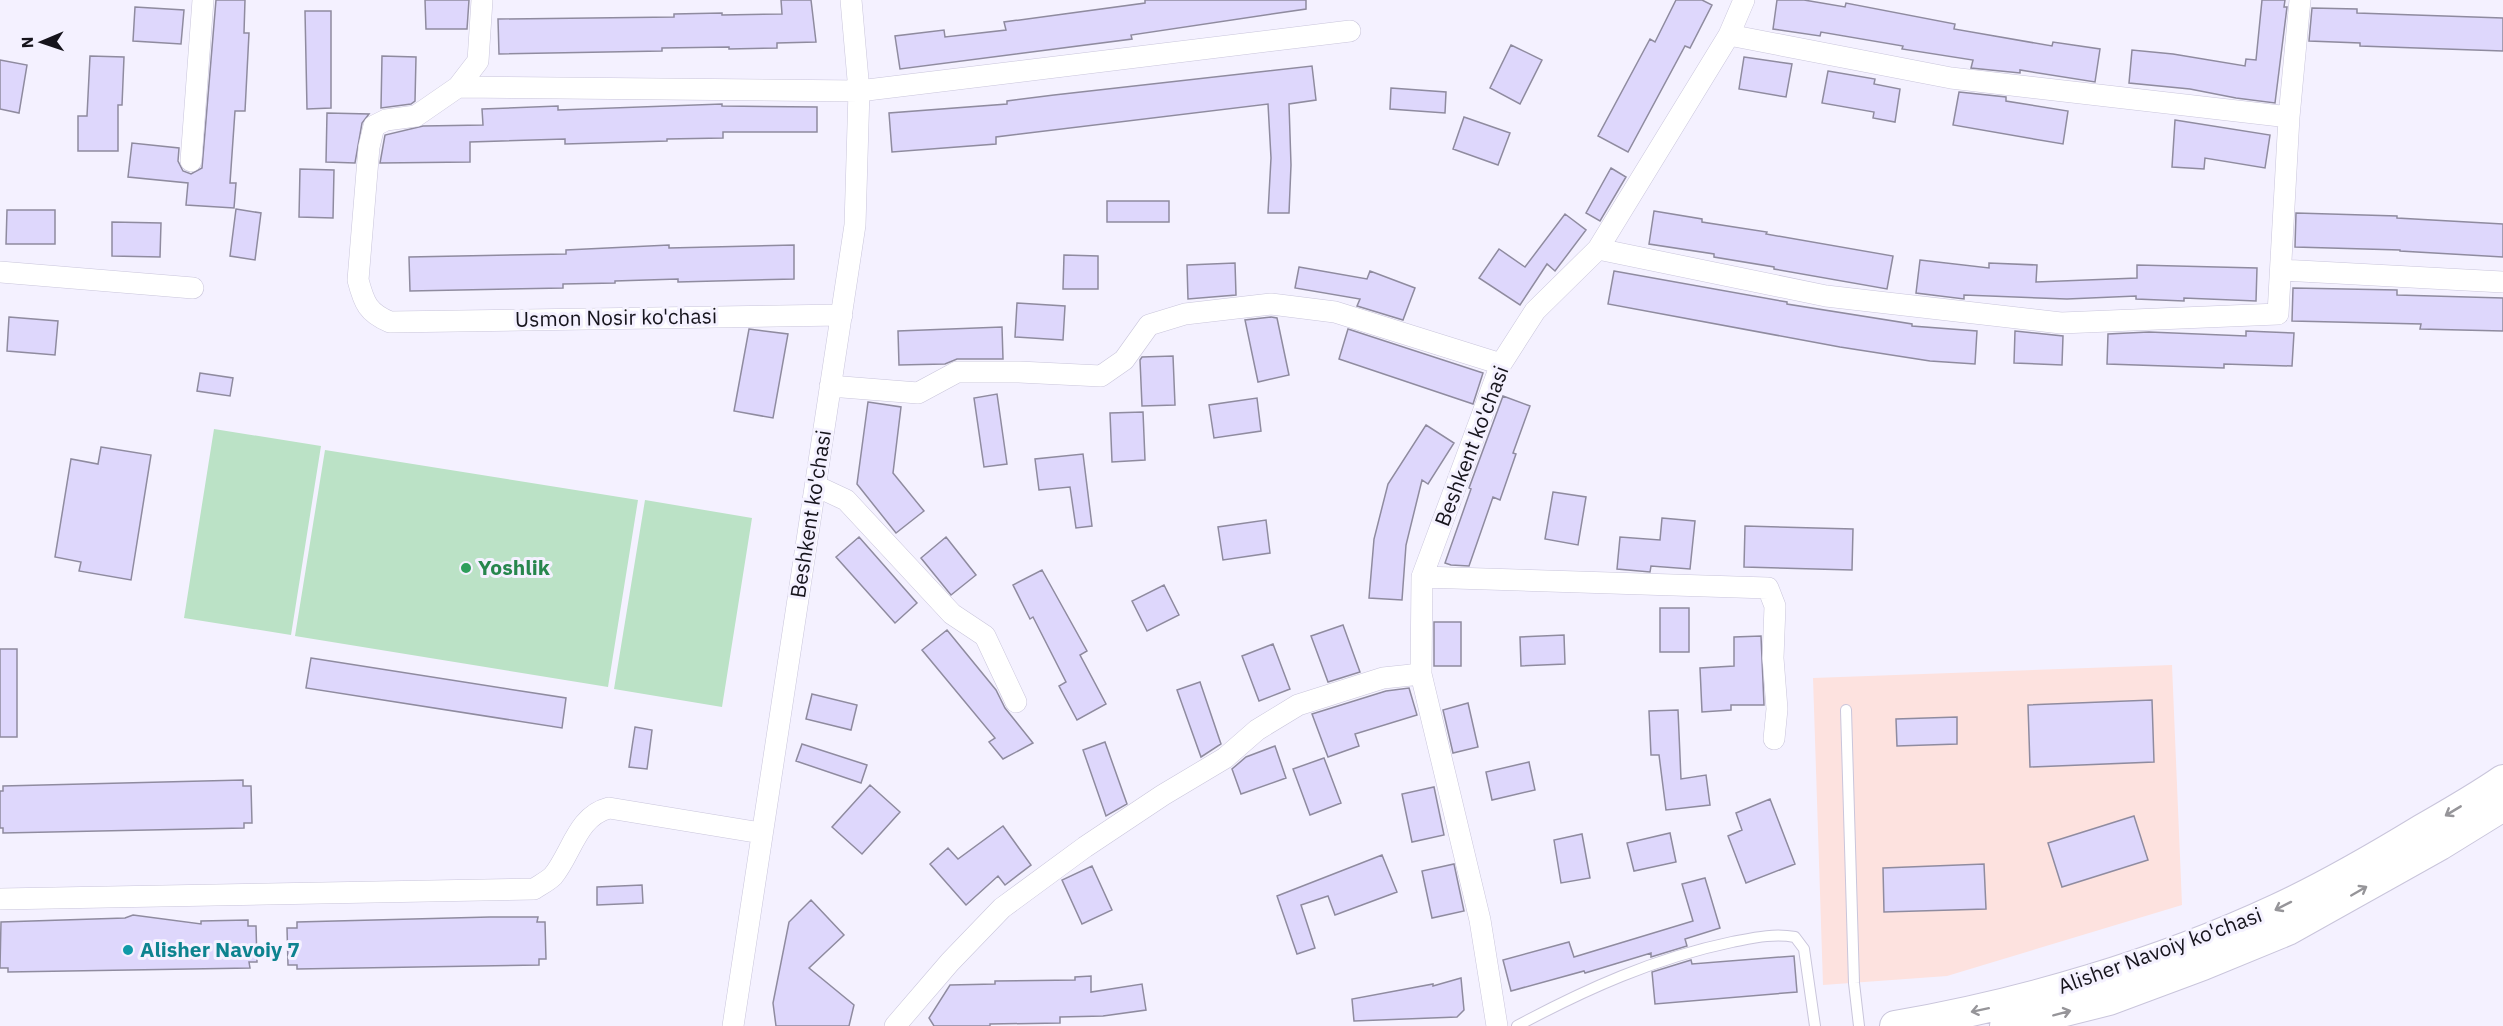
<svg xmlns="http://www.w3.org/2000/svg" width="2503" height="1026" font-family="'IBM Plex Sans',sans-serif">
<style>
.commercial{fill:#fde2df}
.green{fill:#bbe2c6}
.building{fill:#ded7fc;stroke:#8f8b9f;stroke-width:1.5}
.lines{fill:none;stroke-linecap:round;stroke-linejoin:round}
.service-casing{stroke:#c9c5db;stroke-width:12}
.minor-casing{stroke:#c9c5db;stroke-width:22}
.secondary-casing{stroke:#c9c5db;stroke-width:32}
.service{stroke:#fff;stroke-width:10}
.minor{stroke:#fff;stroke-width:21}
.secondary{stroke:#fff;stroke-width:30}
.oneway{stroke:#969599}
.leisure-dot{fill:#2e9e5b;stroke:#f4f1ff;stroke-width:2}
.culture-dot{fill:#0f9aa8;stroke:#f4f1ff;stroke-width:2}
.labels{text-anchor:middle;stroke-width:6;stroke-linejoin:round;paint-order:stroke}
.street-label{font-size:21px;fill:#16141c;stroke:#f4f1ff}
.leisure-label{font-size:21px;font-weight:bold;fill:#27864d;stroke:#f4f1ff;text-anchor:start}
.culture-label{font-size:21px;font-weight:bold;fill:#0d838f;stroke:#f4f1ff;text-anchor:start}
</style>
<rect width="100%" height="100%" fill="#f4f1ff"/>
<path class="commercial" d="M2172,665L2182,905L1947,976L1823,985L1813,678Z"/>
<path class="green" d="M214,429L321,446L291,635L184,618Z
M325,450L638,500L608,687L295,636Z
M645,500L752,518L722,707L614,689Z"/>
<path class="building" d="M216,0H245L244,33H249L245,111H235L230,183H236L234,208L186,205L188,183L128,177L132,143L179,148L178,161L183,171L191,174L202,168Z
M425,0H469L467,29H426Z
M781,0H811L816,42L777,43V48L729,49V47L662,48V51L499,54L498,19L674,17V14L722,13V15L782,14Z
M1145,0H1306V9L1131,35L1132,39L900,69L895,36L944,30L945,37L1006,30L1004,22L1145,3Z
M1676,0H1702L1712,5L1690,48L1685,46L1628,152L1598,136L1650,39L1655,42Z
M1777,0H1804L1845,7L1846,3L1955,24L1954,29L2052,46L2053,42L2100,49L2095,82L2020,70V73L1971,68L1973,60L1902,49L1903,46L1821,32L1820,36L1773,29Z
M2262,0H2285L2284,7H2287L2275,103L2236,98L2190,89L2129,83L2132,50L2173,54L2245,66L2246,59L2256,60Z
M135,7L184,10L181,44L133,41Z
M2312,8L2357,9V13L2503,18V51L2360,46V43L2309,41Z
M305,11H331V108L307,109Z
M1511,45L1542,60L1520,104L1490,88Z
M90,56L124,57L122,105H118V151H78V116H87Z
M382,56L416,57L415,101L411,104L381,108Z
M1744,57L1792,64L1786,97L1739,89Z
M0,60L27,65L19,113L0,109Z
M1312,66L1316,100L1289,104L1291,165L1289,213H1268L1271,158L1268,104L996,137V144L892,152L889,113L1007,104V101L1054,95Z
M1828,71L1875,79L1874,84L1900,89L1895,122L1873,118L1874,112L1822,103Z
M1391,88L1446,92L1445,113L1390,109Z
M1959,92L2006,97V101L2068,111L2063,144L1953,125Z
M722,104V106L817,107V132H723V138L667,139V141L565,144V139L470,142V162L380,163L385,135L423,126L483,125L482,109L558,106V110Z
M327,113L369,114L362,123L355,163L326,162Z
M1464,117L1510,133L1498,165L1453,149Z
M2175,120L2270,135L2265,168L2205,158L2204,169L2172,167Z
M1611,168L1626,177L1600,221L1586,213Z
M300,169L334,170L333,218L299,217Z
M1107,201H1169V222H1107Z
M236,209L261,213L255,260L230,256Z
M7,210H55V244H6Z
M1654,211L1702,219V222L1767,232L1766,234L1893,256L1887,289L1774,269V267L1714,257V254L1649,244Z
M2296,213L2397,216V218L2503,224V257L2400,251V250L2295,247Z
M1565,214L1586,230L1555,271L1547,264L1520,305L1479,278L1499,249L1525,267Z
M112,222L161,223L160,257L112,256Z
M669,245V248L794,245V279L678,282V279L615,281V283L563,284V288L410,291L409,257L566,254V250Z
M1064,255L1098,256V289H1063Z
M1920,260L1989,268V263L2037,265L2036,282L2137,278V265L2257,268L2256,301L2184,298V301L2136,299V296L2067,299L1964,295V299L1916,293Z
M1235,263L1236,295L1188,299L1187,265Z
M1299,267L1367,279L1370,271L1415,288L1403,320L1357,306L1360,299L1295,288Z
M1614,271L1787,302V304L1912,324V326L1977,331L1975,364L1930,361L1840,347L1608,304Z
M2293,288L2397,290V295L2503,298V331L2420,329L2421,324L2292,321Z
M1017,303L1065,306L1063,340L1015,337Z
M9,317L58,321L55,355L7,351Z
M1271,317L1277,318L1289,375L1258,382L1245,320Z
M1002,327L1003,359H957L945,364L899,365L898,331Z
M749,329L788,334L773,418L734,411Z
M1348,329L1483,373L1473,404L1339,359Z
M2015,331L2063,336L2062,365L2014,363Z
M2246,331L2294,333L2292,366L2224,364V368L2107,364L2108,334L2149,332L2246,336Z
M1173,356L1175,405L1142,406L1140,360L1142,357Z
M200,373L233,378L230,396L197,391Z
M997,394L1007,464L984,467L974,398Z
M1503,396L1530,406L1513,453L1516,454L1500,500L1493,497L1469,566L1451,565L1445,563L1471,489L1469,488Z
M1257,398L1261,431L1214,438L1209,405Z
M868,402L901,407L893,473L924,511L896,533L857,484Z
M1143,412L1145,460L1112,462L1110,413Z
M1426,425L1454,443L1428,484L1422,480L1406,545L1402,600L1369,598L1374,539L1388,484Z
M101,447L151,455L131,580L79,571L81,562L55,557L71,459L98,464Z
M1083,454L1092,526L1076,528L1070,487L1039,490L1035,459Z
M1553,492L1586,497L1578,545L1545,539Z
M1662,518L1695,521L1690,569L1651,566L1650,572L1617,569L1620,537L1660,540Z
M1266,520L1270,553L1223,560L1218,527Z
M1745,526L1853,529L1852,570L1744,567Z
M859,537L917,603L895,623L836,557Z
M946,537L976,575L951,595L921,558Z
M1042,570L1087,651L1080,655L1106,704L1077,720L1059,686L1066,682L1033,617L1030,619L1013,585Z
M1164,585L1179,615L1147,631L1132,601Z
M1660,608H1689V652H1660Z
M1434,622H1461V666H1434Z
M1343,625L1360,672L1328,682L1311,636Z
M947,630L996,690L1005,708L1033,743L1003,759L989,742L995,738L922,650Z
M1564,635L1565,664L1521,666L1520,637Z
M1761,636L1764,705H1731V710L1702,712L1700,668L1734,666V637Z
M1273,644L1290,689L1259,701L1242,656Z
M0,649H17V737H0Z
M311,658L566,698L562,728L306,688Z
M1200,682L1221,744L1201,757L1177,690Z
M1409,688L1417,715L1355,734L1359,746L1328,757L1312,714L1386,691Z
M812,694L857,705L851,730L806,719Z
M2152,700L2154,762L2030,767L2028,705Z
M1468,703L1478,747L1453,753L1443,710Z
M1678,710L1681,779L1706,775L1710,805L1666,810L1659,755H1651L1649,711Z
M1957,717V744L1897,746L1896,719Z
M635,727L652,730L647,769L629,767Z
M1105,742L1127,804L1106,816L1083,750Z
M802,744L867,765L861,783L796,761Z
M1275,746L1286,778L1241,794L1232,769L1246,757Z
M1324,758L1341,803L1310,815L1293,769Z
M1529,762L1535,790L1492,800L1486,772Z
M243,780V786H251L252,823H244V828L3,833V828H0V791H3V786Z
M870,785L900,812L862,854L832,827Z
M1434,787L1444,835L1412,842L1402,794Z
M1770,799L1795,864L1746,883L1728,836L1742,830L1736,813Z
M2134,816L2148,860L2062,887L2048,843Z
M1003,826L1031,865L1005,885L998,876L966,905L930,864L948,848L958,859Z
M1670,833L1676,862L1634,871L1627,843Z
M1582,834L1590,878L1561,883L1554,840Z
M1382,855L1397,892L1335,915L1328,896L1301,905L1315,948L1297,954L1277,896Z
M1454,864L1464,911L1432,918L1422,871Z
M1984,864L1986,909L1884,912L1883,868Z
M1092,866L1112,910L1082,924L1062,880Z
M1705,878L1720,928L1685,939L1687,946L1651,957V953L1585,973L1584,971L1511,991L1503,960L1569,942L1574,957L1693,921L1682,884Z
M642,885L643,903L597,905V887Z
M811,900L844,935L809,968L854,1005L849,1026H776L773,1003L789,922Z
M133,915L201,924V921L248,920V926H256L257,962H249L250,968L8,972V968H0L1,922L125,918Z
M490,917H538L537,922H545L546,959H539V965L297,969V965H288L287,928H297V922Z
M1794,956L1797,992L1655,1004L1652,972L1691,960L1692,964Z
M1091,976V992L1142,984L1146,1010L1103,1016L1060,1017V1023L990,1024V1026H934L929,1018L950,985L995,984V981L1075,980V977Z
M1461,978L1464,1010L1457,1017L1354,1021L1352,999L1433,984V986Z"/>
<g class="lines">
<g class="service-casing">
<path id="service" d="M1846,710L1854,983L1859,1026
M1517,1026C1586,989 1655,958 1732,942C1753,938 1773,933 1795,937L1804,949L1815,1026"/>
</g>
<g class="minor-casing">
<path id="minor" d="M482,0L478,61L458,87L416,116L386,120L374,126L369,147L358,280C364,303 368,313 390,322L842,315
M1729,35L1951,78L2289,117
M458,87L859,91L1350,31
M191,161L203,0
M1598,249L1826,296L2061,323L2278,314L2289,117L2300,0
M2282,270L2503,282
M0,272L193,288
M830,386L918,393L957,372H1019L1101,376L1124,360L1149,325L1185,314L1271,304L1335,312L1501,364
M816,486L846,500L952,614L985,636L1016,702
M1422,577L1768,588L1775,606L1773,658L1777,709L1774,739
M0,899L534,889C540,885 548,881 553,876C572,853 577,816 609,808L761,833
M733,1026L855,225L859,91L851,0
M895,1026L950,962L1002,908L1085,847L1163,795L1225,758L1257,730L1298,705L1383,678L1421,674
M1497,1026L1480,920L1421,674L1422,577L1501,364L1535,311L1598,249L1729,35L1744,0"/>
</g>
<g class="secondary-casing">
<path id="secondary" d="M1895,1026C2023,1004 2159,964 2277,909C2327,886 2375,858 2421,830C2449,814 2477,798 2503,780
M2005,1026L2109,1000L2203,965L2288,930L2440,845L2503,806"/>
</g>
<use href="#service" class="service"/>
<use href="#minor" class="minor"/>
<use href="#secondary" class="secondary"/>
</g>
<defs><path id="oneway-shaft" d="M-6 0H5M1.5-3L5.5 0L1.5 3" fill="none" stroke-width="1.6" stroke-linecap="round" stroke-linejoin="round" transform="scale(1.5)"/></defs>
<g class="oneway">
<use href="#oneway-shaft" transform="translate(2453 811) rotate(149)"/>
<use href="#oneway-shaft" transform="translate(2359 891) rotate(-30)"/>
<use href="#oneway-shaft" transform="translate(2283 906) rotate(153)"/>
<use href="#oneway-shaft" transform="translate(1980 1010) rotate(168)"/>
<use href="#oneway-shaft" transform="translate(2062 1013) rotate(-15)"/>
</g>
<circle class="leisure-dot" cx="466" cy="568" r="6"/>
<circle class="culture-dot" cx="128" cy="950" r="6"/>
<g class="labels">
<g class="street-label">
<text transform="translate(616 318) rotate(-1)" y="7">Usmon Nosir ko'chasi</text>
<text transform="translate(1472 446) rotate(-69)" y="7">Beshkent ko'chasi</text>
<text transform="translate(811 514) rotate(-81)" y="7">Beshkent ko'chasi</text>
<text transform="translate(2160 951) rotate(-20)" y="7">Alisher Navoiy ko'chasi</text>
</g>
<g class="leisure-label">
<text x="478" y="575">Yoshlik</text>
</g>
<g class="culture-label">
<text x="140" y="957">Alisher Navoiy 7</text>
</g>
</g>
<g transform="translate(42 42) rotate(268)" stroke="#f4f1ff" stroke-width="4.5" paint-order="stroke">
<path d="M0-4.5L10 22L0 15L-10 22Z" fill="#16141c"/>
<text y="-9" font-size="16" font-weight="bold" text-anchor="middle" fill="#16141c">N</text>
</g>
</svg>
